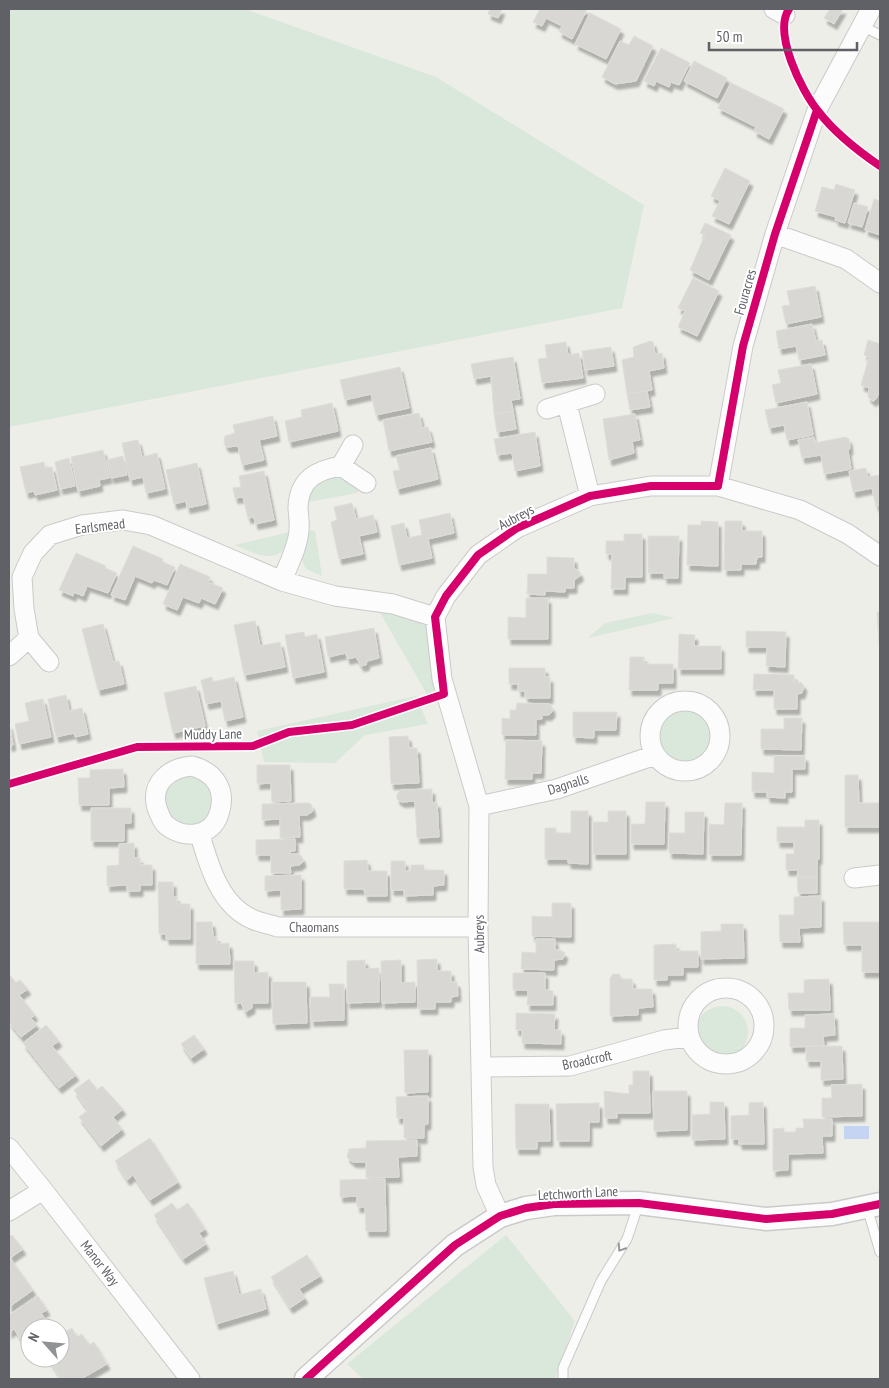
<svg xmlns="http://www.w3.org/2000/svg" width="889" height="1388" font-family="'PT Sans Narrow',sans-serif">
<style>
.green{fill:#d9e8da}
.water{fill:#c4d4f2}
.building{fill:#d8d7d4;stroke:#deddd8;filter:url(#shadow)}
.lines{fill:none;stroke-linecap:round;stroke-linejoin:round}
.service-casing{stroke:#cacaca;stroke-width:11}
.minor-casing{stroke:#cacaca;stroke-width:21}
.tertiary-casing{stroke:#cacaca;stroke-width:25}
.service{stroke:#fcfcfc;stroke-width:9}
.minor{stroke:#fcfcfc;stroke-width:19}
.tertiary{stroke:#fcfcfc;stroke-width:22}
.cycleway-casing{stroke:#fff;stroke-width:11}
.cycleway{stroke:#d6006c;stroke-width:8}
.oneway{stroke:#96979a}
.labels{text-anchor:middle;stroke-width:4;stroke-linejoin:round;paint-order:stroke}
.street-label{font-size:14px;fill:#5f6166;stroke:#fff}
</style>
<defs>
<filter id="shadow"><feDropShadow dx="3" dy="5.5" stdDeviation="1" flood-color="#0004"/></filter>
</defs>
<rect width="100%" height="100%" fill="#eeeee9"/>
<path class="green" d="M9,9H245L436,77L644,205L622,308L9,427Z
M338,475L361,487L357,493L309,502V497L316,481Z
M309,530L315,531L322,576L306,569L301,558Z
M294,531C282,567 262,557 235,545Z
M375,604L435,617L444,694L429,698Z
M653,613L675,618L588,638L605,623Z
M416,696L428,724L365,735L335,763L264,762L257,731Z
M656 736a29 29 0 1 1 58 0a29 29 0 1 1-58 0Z
M178,767L216,779L211,829L166,825L157,788Z
M696 1032a26 26 0 1 1 52 0a26 26 0 1 1-52 0Z
M506,1235L575,1321L555,1379H363L347,1364Z"/>
<path class="water" d="M844,1126H869V1139H844Z"/>
<path class="building" d="M490,9H502L498,18L488,14Z
M540,9H587L572,39L559,32L562,26L546,18L542,26L533,22Z
M830,9H843L834,24L824,18Z
M590,13L621,29L606,59L575,44Z
M634,36L653,46L636,81L615,84L602,77L620,41L629,45Z
M661,48L690,63L679,85L671,82L669,87L656,81L654,86L644,81Z
M694,61L727,78L717,98L684,81Z
M731,83L784,109L769,139L754,131L756,127L718,108Z
M725,168L750,181L729,224L712,216L720,201L711,196Z
M836,184L855,190L845,223L835,220L836,217L815,211L822,187L834,190Z
M874,199L880,201V235L865,230Z
M854,203L868,207L862,227L848,223Z
M705,223L731,235L709,280L690,270L705,235L700,233Z
M693,278L719,291L697,336L678,327L685,311L678,308Z
M815,286L821,317L786,324L782,306L790,305L787,291Z
M812,324L816,341L822,340L825,355L799,360L796,346L779,349L776,331Z
M868,340L880,344V391L876,399L873,401L868,397L869,388L861,385L869,357L864,355Z
M650,341L653,342L655,354L662,353L664,368L649,371L652,390L627,394L622,360L634,357L633,347Z
M566,342L568,355L579,353L583,378L542,383L538,359L547,358L545,345Z
M611,347L614,366L585,370L582,351Z
M513,357L520,399L511,400L513,411L494,414L491,376L474,379L471,364Z
M811,364L817,394L776,403L772,385L781,383L778,370Z
M400,367L409,408L376,415L371,394L345,400L340,380Z
M647,391L650,407L630,410L627,394Z
M807,402L813,435L787,440L784,425L769,428L765,410Z
M332,403L338,431L289,442L285,421L302,417L301,410Z
M513,411L516,429L497,432L494,414Z
M419,413L422,428L428,427L432,442L389,451L383,420Z
M635,414L640,440L632,441L634,453L609,460L603,419Z
M273,416L277,436L259,440L264,460L242,465L238,446L227,447L224,444L225,436L235,433L233,425Z
M535,432L540,466L515,471L512,453L497,455L494,439Z
M814,437L815,443L845,437L849,439L850,448L848,451L851,469L824,474L821,455L802,458L798,440Z
M138,440L142,457L157,453L165,489L146,493L143,477L130,480L122,443Z
M431,448L438,479L397,489L393,471L400,470L396,456Z
M103,450L109,478L99,480L100,486L78,491L71,457Z
M123,456L127,475L111,478L107,460Z
M69,458L75,486L60,489L55,462Z
M44,462L45,468L52,467L57,490L35,495L34,491L26,493L20,467Z
M197,463L206,504L187,508L186,501L174,504L166,470Z
M866,468L867,477L880,475V505L876,506L872,488L853,492L849,471Z
M264,471L274,520L255,524L254,517L248,518L243,497L235,498L233,488L241,487L239,476Z
M352,503L356,519L373,515L377,532L359,536L363,554L339,559L331,522L337,520L334,507Z
M450,513L454,533L428,539L432,558L399,565L391,526L404,523L407,538L422,535L419,520Z
M701,521L718,522V566L687,565L688,525H701Z
M725,521H742V531H762V557H757L756,564H741V570H724Z
M624,534H642V577H625V589H611L612,554H606V541H624Z
M648,536H679L678,578H664V573H648Z
M133,546L163,559L162,562L175,567L167,585L154,580L152,583L135,576L125,600L111,595Z
M76,553L106,566L105,568L117,573L108,593L87,586L83,596L74,592L73,596L59,590Z
M547,557L574,558V568L580,572V576L574,580V588H565V592L545,591V595L527,594L528,574H547Z
M180,564L210,577L208,582L223,588L215,604L201,598L199,603L183,597L177,610L163,604Z
M526,598H548V639H508V617L526,618Z
M877,612H880V643H879Z
M255,621L260,646L280,642L285,667L244,675L234,625Z
M103,624L113,662L119,661L124,684L98,690L82,629Z
M374,628L379,658L367,661L366,665L361,666L356,657L347,659L346,653L328,657L325,637Z
M746,631L786,632L785,667L766,666L767,647H746Z
M304,632L305,637L317,634L324,672L293,678L285,635Z
M679,634L695,635L694,646H721V669H678Z
M630,657H644V664H673V683H658V690H629Z
M509,668H545V677H550V698H525V691H518V684H509Z
M754,674L794,675V681L802,683L804,686L802,693L797,694V709H774V690H753Z
M212,677L213,682L234,677L243,717L225,721L221,701L206,704L201,680Z
M196,686L205,726L173,733L164,693Z
M66,695L69,711L82,708L88,734L75,737L74,733L56,737L48,699Z
M43,699L51,737L19,744L15,724L29,721L25,703Z
M517,703L549,704L552,707V712L549,715H542V719H536V735H502V718L510,719V710H516Z
M573,712H617L616,730H594V738L573,737Z
M784,718H802L801,750L761,749V729H784Z
M9,724L13,745L9,746Z
M408,736L409,748H417L419,783L391,784L389,737Z
M506,740L542,741L541,773H532V779H505Z
M774,756H805V769H792V792H785V798L767,797V792H752V772L774,773Z
M257,765H290L291,801L272,802L271,783L257,784Z
M123,769L124,787L109,788V805H79L78,778H90V770Z
M845,775H858L859,803H880V827H845Z
M432,789V803L437,802L439,837L417,838L415,801L402,802L397,799V794L401,790Z
M646,802H665L664,844H631V824H645Z
M307,803L311,804L313,811L307,815H299L300,837L280,838V819L262,820V804Z
M725,803H742L741,855H709V824L724,825Z
M91,808H131V823H124V841H91Z
M571,811H588V864L568,863V859H545V828H556V833H571Z
M608,811H626V854H593V822H608Z
M685,812H704L703,854L669,853V833H685Z
M805,820H819V859H817V877H797L798,870H786V854H794V842H777V827H805Z
M295,839V851H290V854H299L302,857L303,862L299,865L290,866L291,873H271V855H256V840Z
M134,843V858H140V865H152V885H140V891H127V885L107,886V866L119,865V844Z
M367,860L368,871H387V896H365L364,889H344V861Z
M391,861H405V871H411V865H424V870H444V885L433,886V895L404,896V890H391Z
M301,875V909L281,910V890L265,891V876Z
M797,877H817V893H798Z
M158,882H173V897H177V904H190V939H166V934H159Z
M821,896V927L799,928L800,942H780L779,915H794V897Z
M552,903H571V937L532,936V916L552,917Z
M196,922H212L213,937H217V944L229,943L230,964H196Z
M843,922H880V972H862V945H844Z
M721,924H743L744,958L701,959V932L721,931Z
M536,939H555V950H560L565,953L563,959L554,960V970L521,969L522,952L536,953Z
M676,944V951H698V967H683V975H667V980H654V945Z
M437,959V971H451V982H457L458,996L451,997V1002H435V1009H418L417,960Z
M365,960V969L379,968V1002L347,1003V961Z
M401,960V983L415,982V1002L382,1003L381,961Z
M234,961H254V973L268,972V1003H252V1008L245,1012L241,1003L235,1004Z
M513,973H545V990L553,991V1005H527L528,990H513Z
M9,974L16,983L20,980L28,989L19,995L35,1015L31,1018L37,1025L21,1037L9,1022Z
M613,974H619L622,979H632L633,989H652L653,1007L638,1008V1015L610,1016V978Z
M829,979L830,1010H789L788,993H804V980Z
M272,982H306L307,1023L273,1024Z
M329,984H344V1020L311,1021L310,997H330Z
M516,1013L555,1014L554,1030H561V1044L522,1043V1030H516Z
M834,1014L835,1035L823,1036L824,1046L790,1047V1028H805V1015Z
M46,1025L59,1041L52,1046L76,1075L59,1088L23,1043Z
M194,1035L204,1049L191,1058L181,1044Z
M806,1046H842L843,1079L821,1080V1061H806Z
M404,1050H428V1092L405,1093Z
M633,1071H649L650,1113H617V1118H605L604,1091L629,1094V1085H633Z
M89,1079L97,1090L102,1086L123,1109L113,1117L122,1129L101,1146L79,1117L88,1110L74,1090Z
M862,1084V1116L822,1117V1098H832L831,1085Z
M653,1091H687V1130L654,1131Z
M428,1096V1124L424,1125V1138H404V1118H397L396,1097Z
M710,1102H724L725,1139L692,1140V1115L710,1114Z
M763,1102L764,1144H739V1139H731V1116L749,1115V1103Z
M599,1103V1122H589V1141H557L556,1104Z
M515,1104H549L550,1141H537V1149H516Z
M803,1119H832V1136H822L823,1153L788,1154V1170L773,1171V1129L784,1128V1132H796V1128H804Z
M150,1138L178,1182L150,1200L133,1175L127,1180L115,1161Z
M417,1140V1156L398,1157L399,1177L366,1178V1162H353L347,1157L349,1149L366,1148V1141Z
M385,1179L386,1231H366L365,1207H357V1196L340,1197V1180Z
M172,1203L177,1210L188,1203L205,1229L199,1233L206,1244L183,1259L154,1215Z
M12,1235L23,1249L10,1258L33,1290L9,1307V1237Z
M307,1255L320,1276L299,1289L305,1298L290,1308L271,1277Z
M233,1271L239,1295L261,1289L266,1309L216,1324L204,1278Z
M38,1296L47,1310L41,1313L51,1328H30V1345L26,1348L14,1329L9,1333V1315Z
M72,1328L77,1337L82,1334L89,1345L94,1342L107,1364L81,1379H61L48,1358H60V1335Z"/>
<g class="lines">
<g class="service-casing">
<path id="service" d="M862,26L880,35
M867,1207L880,1252
M563,1379V1368L601,1281L627,1239L639,1203"/>
</g>
<g class="minor-casing">
<path id="minor" d="M774,9L785,15
M775,234L846,259L880,283
M567,404L590,496
M547,409L595,394
M341,466L353,445
M718,486L743,346L775,234L817,110L871,9
M282,581C288,565 298,547 299,530C300,522 298,514 298,507C299,479 317,470 341,466L366,483
M9,656L29,638
M49,662L29,638L24,609L22,577L33,553L50,535L82,525L123,520L151,525L282,581L335,596L393,604L435,617
M650 736a35 35 0 1 1 70 0a35 35 0 1 1-70 0Z
M192,766C215,772 227,790 219,814C212,837 184,840 166,825C162,822 159,813 157,808C150,783 169,768 192,766Z
M479,806L557,789L655,755
M200,835C209,866 220,905 252,919C260,923 270,924 278,927H478
M854,878L880,875
M688 1026a38 38 0 1 1 76 0a38 38 0 1 1-76 0Z
M483,1067L570,1066L664,1040L689,1037
M9,1148L43,1190L190,1379
M9,1211L43,1190
M500,1216L486,1185L483,1167L478,927L479,806L442,679L435,617L446,596L478,555L517,528L590,496L651,486H718L800,510L848,534L880,556"/>
</g>
<g class="tertiary-casing">
<path id="tertiary" d="M306,1379L455,1245L500,1216L526,1208L554,1204L639,1203L766,1219L832,1214L880,1204"/>
</g>
<use href="#service" class="service"/>
<use href="#minor" class="minor"/>
<use href="#tertiary" class="tertiary"/>
<g class="cycleway-casing">
<path id="cycleway" d="M789,9C773,33 801,90 818,111C834,132 858,151 880,166
M9,784L137,747L253,746L289,732L352,725L444,694L435,617L446,596L478,555L517,528L590,496L651,486H718L743,346L775,234L817,110
M306,1379L455,1245L500,1216L526,1208L554,1204L639,1203L766,1219L832,1214L880,1204"/>
</g>
<use href="#cycleway" class="cycleway"/>
</g>
<defs><path id="oneway-chevron" d="M-2-3.5L2.5 0L-2 3.5" fill="none" stroke-width="1.6" stroke-linecap="round" stroke-linejoin="round" transform="scale(1.25)"/></defs>
<use class="oneway" href="#oneway-chevron" transform="translate(621 1248) rotate(123)"/>
<g class="labels">
<g class="street-label">
<text transform="translate(745 292) rotate(-74)" y="5">Fouracres</text>
<text transform="translate(516 517) rotate(-28)" y="5">Aubreys</text>
<text transform="translate(100 526) rotate(-7)" y="5">Earlsmead</text>
<text transform="translate(213 734) rotate(-1)" y="5">Muddy Lane</text>
<text transform="translate(568 784) rotate(-17)" y="5">Dagnalls</text>
<text x="314" y="932">Chaomans</text>
<text transform="translate(479 934) rotate(-91)" y="5">Aubreys</text>
<text transform="translate(587 1060) rotate(-12)" y="5">Broadcroft</text>
<text transform="translate(578 1193) rotate(-3)" y="5">Letchworth Lane</text>
<text transform="translate(100 1263) rotate(52)" y="5">Manor Way</text>
</g>
</g>
<rect width="889" height="1388" fill="none" stroke="#5f6166" stroke-width="20"/>
<g transform="translate(45 1343) rotate(297)"><circle r="24" fill="#ffffff" stroke="#bfc0c2"/>
<path d="M0-4L9 19L0 12L-9 19Z" fill="#919294"/>
<text y="-8" font-size="14" font-weight="bold" text-anchor="middle" fill="#5f6166">N</text>
</g>
<path d="M709 42v8h148v-8" fill="none" stroke="#5f6166" stroke-width="2.5"/>
<text x="716" y="42" font-size="15" fill="#5f6166" stroke="#ffffff" stroke-width="4" paint-order="stroke">50 m</text>
</svg>
